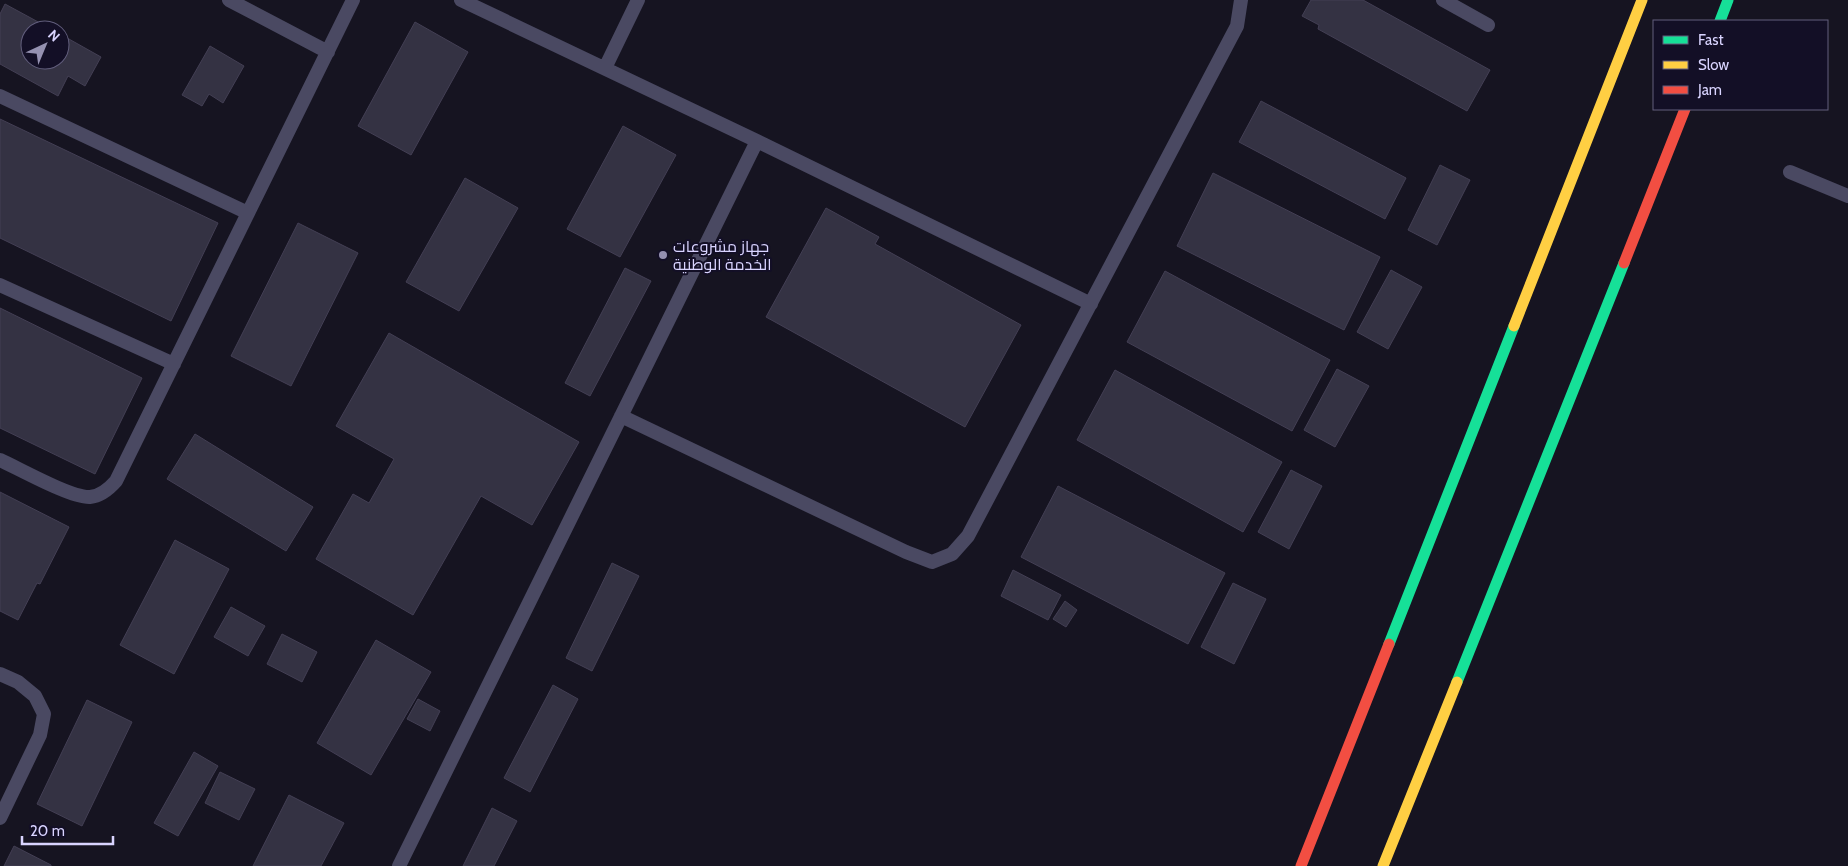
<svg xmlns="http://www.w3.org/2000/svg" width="1848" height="866" font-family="Cabin,Cairo,sans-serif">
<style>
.building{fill:#343243;stroke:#433f54}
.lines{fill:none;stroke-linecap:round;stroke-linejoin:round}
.lane{stroke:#4a4962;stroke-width:14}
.fast{stroke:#16e098;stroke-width:11}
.slow{stroke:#ffcf43;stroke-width:11}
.jam{stroke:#f24e42;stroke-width:11}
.poi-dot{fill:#9591b1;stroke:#130f26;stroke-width:2}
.labels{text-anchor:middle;stroke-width:4;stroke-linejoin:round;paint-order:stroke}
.poi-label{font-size:16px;fill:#d9d4ff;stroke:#130f26;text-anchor:start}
</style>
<rect width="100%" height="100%" fill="#161421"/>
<path class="building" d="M1311,0H1363L1490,70L1467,111L1318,29L1319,25L1302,16Z
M5,4L53,30H30V60H60V34L101,57L85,86L68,76L58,96L0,64V14Z
M415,22L468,52L411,155L358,126Z
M210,46L244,66L223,103L209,94L202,106L182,95Z
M1261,101L1406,178L1385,219L1239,142Z
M0,119L218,223L171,321L0,238Z
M623,126L676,155L620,257L567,229Z
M1440,165L1470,180L1437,245L1408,230Z
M1213,173L1380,257L1344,330L1177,246Z
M465,178L518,208L459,311L406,282Z
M826,208L879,237L875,244L1021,325L965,427L766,317Z
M298,223L358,253L291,386L231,356Z
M625,268L651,281L590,396L565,383Z
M1391,270L1422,287L1388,349L1357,332Z
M1165,271L1330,360L1292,431L1127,342Z
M0,308L142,378L95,474L0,428Z
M389,333L579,442L532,525L481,496L413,615L316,559L353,494L369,503L394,459L336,426Z
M1337,369L1369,386L1335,447L1304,430Z
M1115,370L1282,462L1243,532L1077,440Z
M195,434L313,507L286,551L167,479Z
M1291,470L1322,486L1289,549L1258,532Z
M1058,486L1225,573L1188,644L1021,557Z
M0,492L69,527L40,584L37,583L18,620L0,611Z
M175,540L229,569L174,674L120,645Z
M612,563L639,576L592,671L566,658Z
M1013,570L1061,595L1048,620L1001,596Z
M1233,583L1266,599L1234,664L1201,647Z
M1065,601L1077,610L1066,627L1053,619Z
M231,607L265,626L248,656L214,637Z
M282,634L317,652L302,682L267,664Z
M376,640L431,672L371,775L317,743Z
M553,685L578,699L530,792L504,778Z
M418,699L440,711L430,731L407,719Z
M87,700L132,722L82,826L37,804Z
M194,752L218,766L178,836L154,823Z
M220,772L255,789L239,820L205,803Z
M289,795L344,823L321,866H253Z
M492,808L517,821L494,866H463Z
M14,846L51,865V866H4Z"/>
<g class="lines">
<path class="lane" d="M229,0L328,52
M461,0L757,141L1091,304
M1443,0L1488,25
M605,68L638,0
M0,96L248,213
M1790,172L1848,196
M0,285L174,364
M621,416L906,552L932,562L952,554L968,536L1237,26L1241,0
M0,460C20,469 71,498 90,497C101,496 109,489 116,481L353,0
M0,674L18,682L35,696L44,714L40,735L0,818
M399,866L757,141"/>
<path class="fast" d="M1720,21L1728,0
M1389,644L1514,326
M1457,682L1624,263"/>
<path class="slow" d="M1514,326L1642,0
M1383,866L1457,682"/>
<path class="jam" d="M1624,263L1685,109
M1301,866L1389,644"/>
</g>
<circle class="poi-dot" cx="663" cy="255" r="5"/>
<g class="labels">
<g class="poi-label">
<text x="673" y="252">جهاز مشروعات<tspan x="673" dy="18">الخدمة الوطنية</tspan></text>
</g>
</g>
<rect x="1653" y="20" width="175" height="90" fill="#130f26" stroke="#625e7d"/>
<rect x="1663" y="36" width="25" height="8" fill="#16e098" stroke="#625e7d"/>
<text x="1698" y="45" font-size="15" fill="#d9d4ff">Fast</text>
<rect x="1663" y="61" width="25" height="8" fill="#ffcf43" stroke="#625e7d"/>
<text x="1698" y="70" font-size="15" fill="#d9d4ff">Slow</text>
<rect x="1663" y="86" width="25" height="8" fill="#f24e42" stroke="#625e7d"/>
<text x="1698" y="95" font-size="15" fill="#d9d4ff">Jam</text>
<g transform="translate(45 45) rotate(44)"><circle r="24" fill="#130f26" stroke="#625e7d"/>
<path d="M0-4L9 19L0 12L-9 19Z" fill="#9591b1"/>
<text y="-8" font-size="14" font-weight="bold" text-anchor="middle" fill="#d9d4ff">N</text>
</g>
<path d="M22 836v8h91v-8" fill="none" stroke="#d9d4ff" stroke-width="2.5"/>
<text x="30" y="836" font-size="15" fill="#d9d4ff" stroke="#130f26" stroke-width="4" paint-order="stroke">20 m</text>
</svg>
